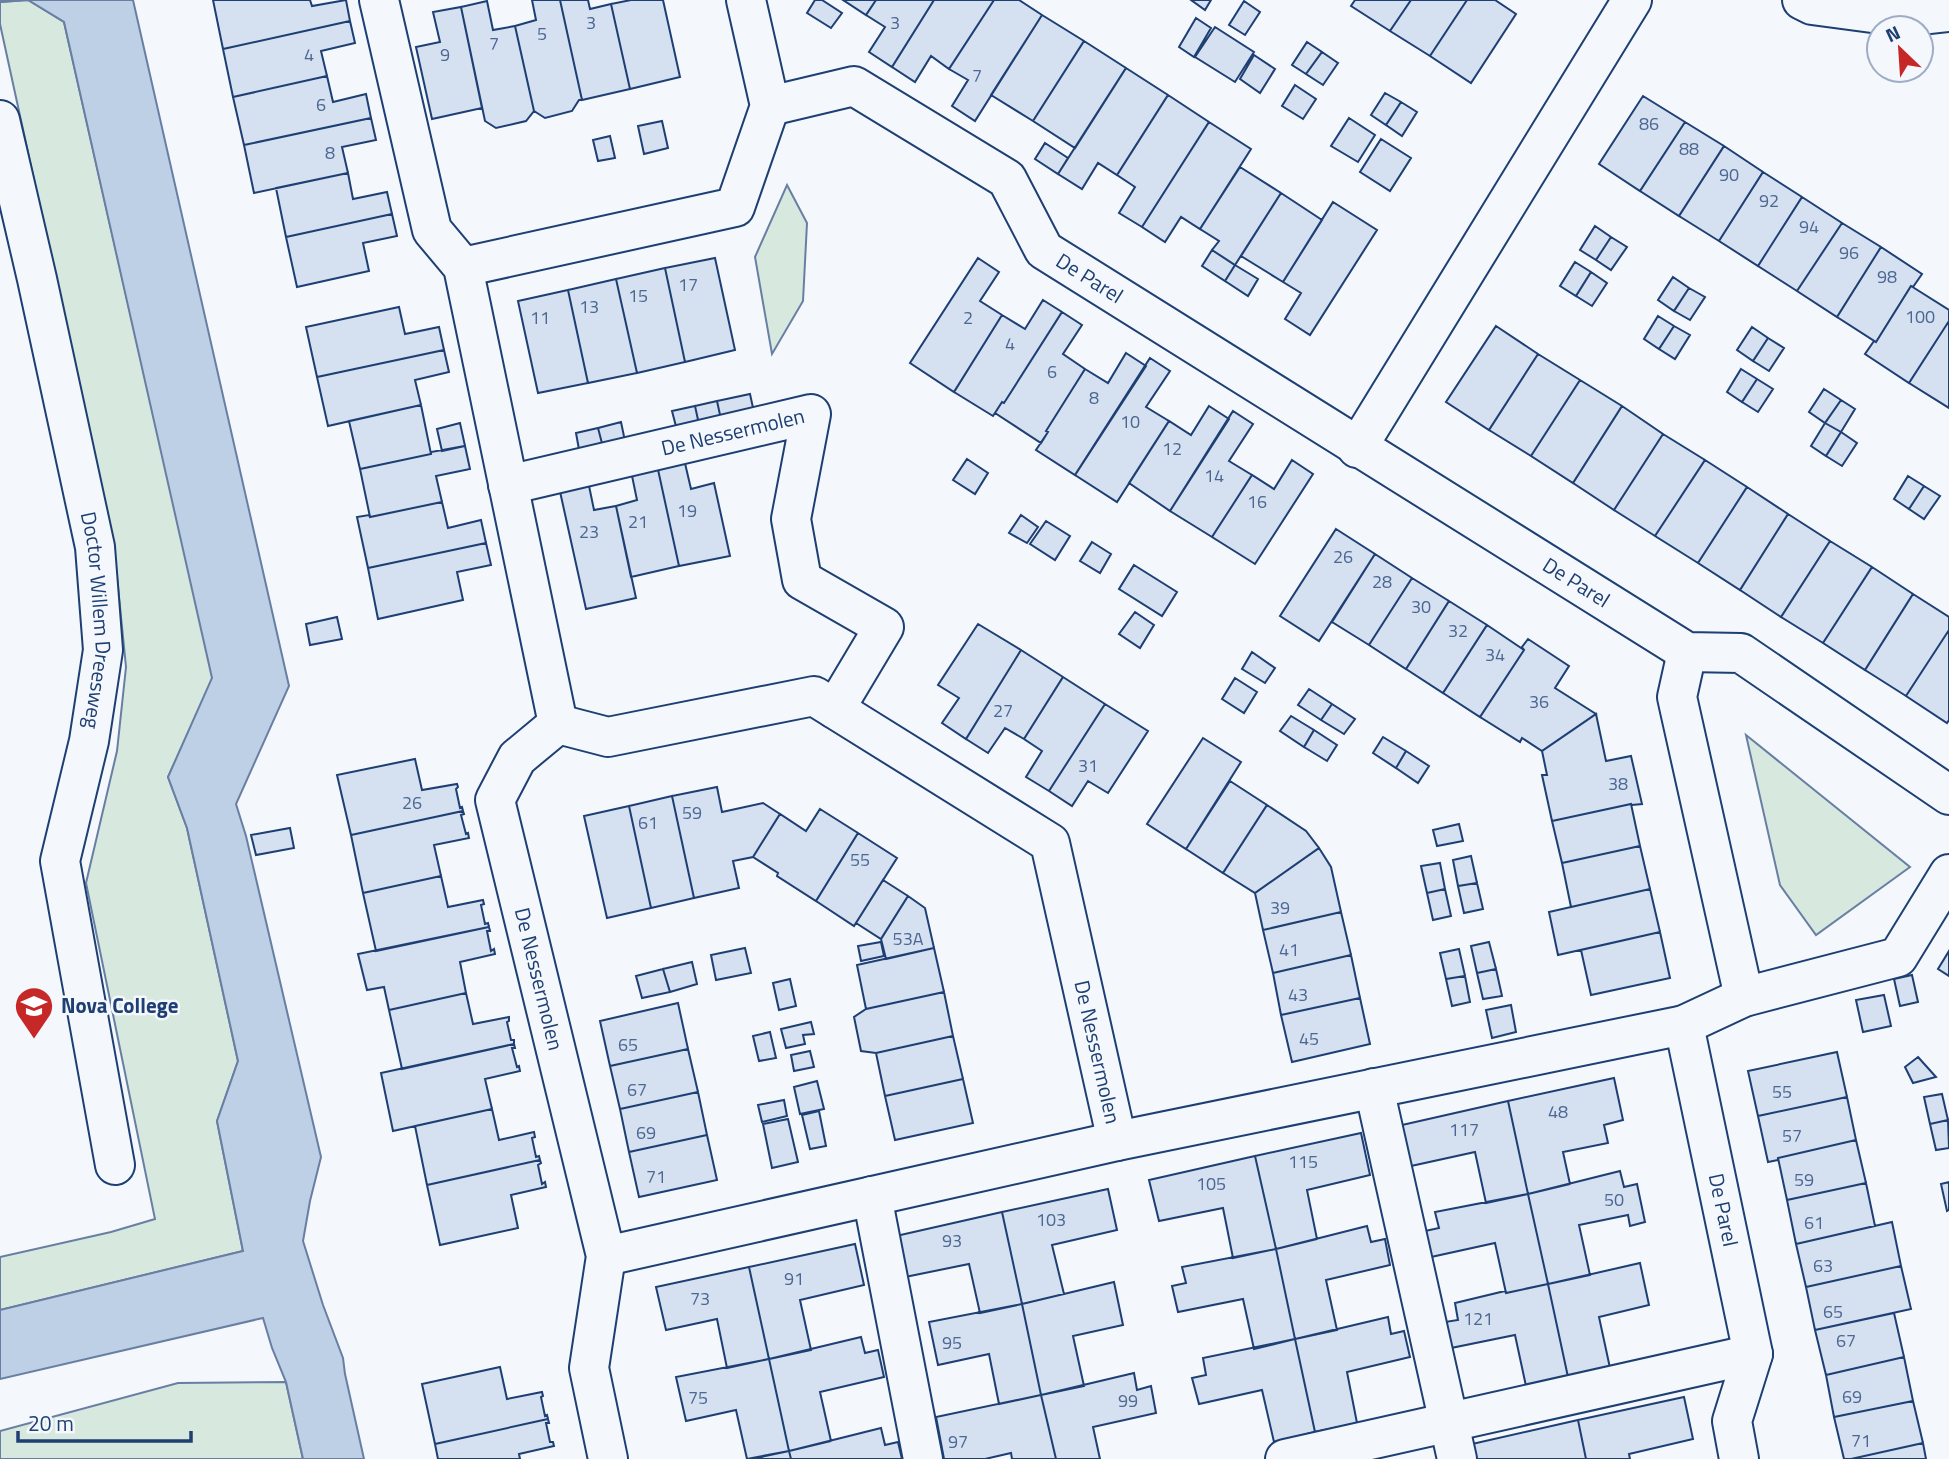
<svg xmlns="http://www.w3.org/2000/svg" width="1949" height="1459" font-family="'Titillium Web',sans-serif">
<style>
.green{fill:#d7e8df;stroke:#687fa3;stroke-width:2}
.water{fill:#bed0e5;stroke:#687fa3;stroke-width:2}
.building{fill:#d5e0f0;stroke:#1d3f73;stroke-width:2}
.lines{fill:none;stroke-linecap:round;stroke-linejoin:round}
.street-casing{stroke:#1d3f73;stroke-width:42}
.secondary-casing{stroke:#1d3f73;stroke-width:42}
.street{stroke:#f4f7fb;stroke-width:38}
.secondary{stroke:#f4f7fb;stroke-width:38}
.labels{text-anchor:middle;stroke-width:5;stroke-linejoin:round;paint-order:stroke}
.number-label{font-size:18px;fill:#4b6792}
.street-label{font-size:21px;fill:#1d3f73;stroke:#f4f7fb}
.poi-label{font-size:21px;font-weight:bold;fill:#1d3f73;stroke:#f4f7fb;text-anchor:start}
</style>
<rect width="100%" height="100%" fill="#f4f7fb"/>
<path class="green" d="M28,0L64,22L213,678L168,777L187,828L238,1061L217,1121L243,1251L0,1310V1257L111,1232L155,1219L86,883L117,751L126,667L114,547L0,24V2Z
M787,185L807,223L803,301L772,354L755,257Z
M1746,735L1910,867L1816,935L1780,885Z
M286,1382L303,1459H0V1431L178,1383Z"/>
<path class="water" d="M0,0H133L289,686L236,804L246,836L321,1157L310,1201L303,1241L323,1305L343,1358L345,1374L364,1459H303L286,1382L272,1348L263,1318L0,1379V1310L243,1251L217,1121L238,1061L187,828L168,777L212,678L64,22L28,0L0,2Z"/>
<path class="building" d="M213,0H310L312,6L346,0L350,21L223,49Z
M532,0H560L582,100H579L572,111L545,118L534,111L515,26L536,20Z
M560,0H588L590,9L611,4L630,89L582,100Z
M631,0H663L680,77L630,89L611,4Z
M815,0H822L842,13L831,28L807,13Z
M843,0H876L866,15Z
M876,0H934L892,67L869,52L885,27L866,15Z
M934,0H994L949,69L931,56L915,82L892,67Z
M994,0H1019L1042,15L975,121L952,106L968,80L949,69Z
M1191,0H1211L1205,10Z
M1355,0H1411L1390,31L1351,6Z
M1411,0H1467L1430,56L1390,31Z
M1467,0H1495L1516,14L1471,83L1430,56Z
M487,1L493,30L515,26L534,111L526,121L496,128L485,121L461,7Z
M1244,1L1260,12L1245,35L1229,25Z
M461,7L482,108L432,119L416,47L440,42L433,12Z
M1042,15L1084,41L1033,121L991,95Z
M1196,18L1211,28L1194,57L1179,47Z
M350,21L355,43L321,51L327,76L233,97L223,49Z
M1215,27L1254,52L1235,82L1195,57Z
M1084,41L1126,68L1075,148L1033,121Z
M1307,42L1322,52L1306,74L1292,65Z
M1322,52L1338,63L1323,85L1306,74Z
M1254,55L1275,69L1260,93L1240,79Z
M1126,68L1168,95L1117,175L1098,163L1082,189L1058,174Z
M327,76L333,102L366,94L371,118L244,145L233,97Z
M1295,85L1316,99L1303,119L1282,106Z
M1385,93L1401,102L1386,125L1371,115Z
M1168,95L1209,122L1142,227L1119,213L1135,187L1117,175Z
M1643,96L1685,122L1640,191L1599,164Z
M1401,102L1417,112L1402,136L1386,125Z
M371,118L376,140L342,147L348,173L254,193L244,145Z
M1349,118L1375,135L1358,162L1331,146Z
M662,121L668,148L644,154L638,126Z
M1209,122L1251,149L1200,229L1181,217L1165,242L1142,227Z
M1685,122L1724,146L1679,216L1640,191Z
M610,136L615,158L598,161L593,140Z
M1381,139L1411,158L1390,191L1360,172Z
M1045,143L1068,158L1058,174L1035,159Z
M1724,146L1763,172L1719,241L1679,216Z
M1240,167L1281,193L1235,265L1212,250L1219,241L1200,229Z
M1763,172L1802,197L1758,266L1719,241Z
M348,173L353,199L387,192L392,214L286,237L276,188Z
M1281,193L1322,220L1283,282L1241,256Z
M1802,197L1842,223L1797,291L1758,266Z
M1333,202L1377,230L1310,335L1285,319L1301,293L1283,282Z
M392,214L397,236L363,243L369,271L297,287L286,237Z
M1842,223L1881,247L1837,317L1797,291Z
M1595,226L1611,237L1596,260L1580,250Z
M1611,237L1627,247L1611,270L1596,260Z
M1881,247L1922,274L1913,287L1911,286L1876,342L1837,317Z
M1212,250L1235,265L1225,281L1202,266Z
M715,258L735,350L685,362L665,268Z
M978,258L999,272L980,301L1002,315L954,392L910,363Z
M1575,262L1591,272L1576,296L1560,286Z
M1235,265L1258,279L1248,296L1225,281Z
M665,268L685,362L637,373L616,279Z
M1591,272L1607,283L1592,306L1576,296Z
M1673,277L1689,288L1674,311L1658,300Z
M616,279L637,373L588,383L568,290Z
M1911,286L1949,310V321L1909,383L1865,354L1874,341L1876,342Z
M1689,288L1705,297L1690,320L1674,311Z
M568,290L588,383L538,393L518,301Z
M1043,300L1062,312L1004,403L1002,402L993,416L954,392L1002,315L1025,329Z
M399,307L405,334L439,327L444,350L317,377L306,327Z
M1062,312L1082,325L1063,354L1085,369L1046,431L1048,432L1041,443L995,413L1002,402L1004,403Z
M1658,316L1674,326L1659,349L1644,339Z
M1949,321V408L1909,383Z
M1496,326L1538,354L1489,430L1446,402Z
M1674,326L1690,335L1675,359L1659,349Z
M1752,327L1768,338L1753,361L1737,350Z
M1768,338L1784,348L1769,371L1753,361Z
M444,350L449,372L415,380L421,405L328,426L317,377Z
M1126,353L1146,366L1075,475L1036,450L1048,432L1046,431L1085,369L1108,383Z
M1538,354L1580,380L1531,456L1489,430Z
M1150,358L1170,371L1146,407L1169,421L1117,502L1075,475Z
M1741,369L1757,379L1742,402L1727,392Z
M1757,379L1773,389L1758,412L1742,402Z
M1580,380L1622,406L1573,483L1531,456Z
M1824,389L1841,400L1825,423L1809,412Z
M750,394L755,417L722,424L717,401Z
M1841,400L1855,409L1841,432L1825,423Z
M717,401L722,424L700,429L695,406Z
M421,405L431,454L360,469L349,421Z
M695,406L700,429L678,434L672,411Z
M1209,406L1229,419L1170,511L1129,483L1169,421L1191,435Z
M1622,406L1663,434L1614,510L1573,483Z
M1233,411L1253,424L1229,461L1252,475L1212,537L1170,511Z
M621,422L626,446L604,451L598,428Z
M460,423L465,446L442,451L437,429Z
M1825,423L1841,432L1826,456L1811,446Z
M598,428L604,451L580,455L576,433Z
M1841,432L1857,443L1842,466L1826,456Z
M1663,434L1705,460L1655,536L1614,510Z
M465,446L470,469L436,476L442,502L370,517L360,469L431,454V452Z
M684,459L691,489L714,483L730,556L679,566L657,465Z
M967,459L988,473L975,494L953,480Z
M1292,460L1313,474L1255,564L1212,537L1252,475L1274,489Z
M1705,460L1747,487L1698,563L1655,536Z
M657,465L679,566L631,577L616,506L637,500L631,471Z
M1908,476L1924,486L1909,509L1894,499Z
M588,481L594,510L616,506L636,598L586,609L559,487Z
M1924,486L1940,496L1924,519L1909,509Z
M1747,487L1788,514L1740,590L1698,563Z
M442,502L448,528L481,520L486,543L368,568L357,517L369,515L370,517Z
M1788,514L1830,541L1781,617L1740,590Z
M1021,515L1038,527L1027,543L1009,533Z
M1046,521L1070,536L1055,560L1030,544Z
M1336,529L1375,554L1319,641L1280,616Z
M1830,541L1872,567L1823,643L1781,617Z
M1092,542L1111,554L1100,573L1080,561Z
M486,543L491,565L457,572L463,600L378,619L368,568Z
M1375,554L1412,578L1369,645L1332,622Z
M1134,565L1177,592L1162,616L1119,589Z
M1872,567L1913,594L1865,670L1823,643Z
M1412,578L1449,601L1406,669L1369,645Z
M1913,594L1949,617V630L1906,696L1865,670Z
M1449,601L1487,625L1443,693L1406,669Z
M1135,612L1154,625L1140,648L1119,634Z
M337,617L342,639L310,645L306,624Z
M978,624L1021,650L966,739L942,723L959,698L938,685Z
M1487,625L1524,650L1480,717L1443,693Z
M1949,630V720L1947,723L1906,696Z
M1528,639L1569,666L1555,688L1596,714L1542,751L1522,738L1520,742L1480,717L1524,650L1522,647Z
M1021,650L1063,677L1024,739L1005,728L988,753L966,739Z
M1252,652L1275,668L1265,683L1242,669Z
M1063,677L1105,704L1049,791L1026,777L1042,751L1024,739Z
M1235,678L1257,692L1244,713L1222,699Z
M1309,689L1332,704L1321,720L1298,705Z
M1105,704L1148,731L1108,793L1088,781L1072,806L1049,791Z
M1332,704L1355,719L1344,734L1321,720Z
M1596,714L1606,761L1631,756L1642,804L1632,805L1631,804L1552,821L1542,775H1547L1542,751Z
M1291,716L1314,730L1304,747L1280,731Z
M1314,730L1337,745L1327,761L1304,747Z
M1383,737L1406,751L1396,768L1373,753Z
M1203,738L1241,762L1186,849L1147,824Z
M1406,751L1429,766L1418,783L1396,768Z
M415,759L422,790L457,784L458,787L456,789L460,808L462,807L463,811L351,835L337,775Z
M1230,781L1267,805L1223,873L1186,849Z
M717,787L722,812L763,803L780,814L753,857L733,861L739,888L694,898L672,796Z
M672,796L694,898L651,908L629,806Z
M1631,804L1640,846L1562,863L1552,821Z
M1267,805L1306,831L1319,848L1255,893L1223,873Z
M629,806L651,908L607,918L584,816Z
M820,809L858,833L816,901L777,876L778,873L753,857L780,814L806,831Z
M463,811L464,814L461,815L466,834L468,833L469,838L434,845L441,876L363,893L351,835Z
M1459,824L1463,841L1437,846L1433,830Z
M290,828L294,848L256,855L251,835Z
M858,833L897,858L854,926L816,901Z
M1640,846L1650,889L1571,907L1562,863Z
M1319,848L1331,867L1341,912L1263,930L1255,893Z
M1471,856L1477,883L1458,886L1453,860Z
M1440,863L1445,889L1427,893L1421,866Z
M441,876L448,907L483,900L484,904L481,905L485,924L488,923L489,927L376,951L363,893Z
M883,880L908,896L881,939L856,923Z
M1477,883L1483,909L1464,913L1458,886Z
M1445,889L1451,916L1433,920L1427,893Z
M1650,889L1660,932L1558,955L1549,912Z
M908,896L925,908L934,948L886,959L881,939Z
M1341,912L1351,955L1273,973L1263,930Z
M489,927L490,931H487L491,951L494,949L495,954L460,962L466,993L389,1010L384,987L367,990L358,954Z
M1660,932L1670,978L1591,995L1581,950Z
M881,942L884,956L861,961L858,946Z
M1489,942L1496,969L1477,973L1471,946Z
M745,948L751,973L716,980L711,955Z
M934,948L944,992L866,1009L857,965Z
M1459,949L1465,976L1446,979L1440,953Z
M1949,951V976L1938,969Z
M1351,955L1360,998L1281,1015L1273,973Z
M692,962L697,984L670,992L663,969Z
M663,969L670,992L642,998L636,976Z
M1496,969L1502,996L1483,999L1477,973Z
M1912,975L1918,1002L1900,1006L1894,979Z
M1465,976L1470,1002L1452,1006L1446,979Z
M790,979L796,1006L779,1010L773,983Z
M944,992L953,1036L876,1053L861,1051L854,1017L866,1009Z
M466,993L473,1024L509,1017V1021L507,1022L511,1040H514V1044L402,1069L389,1010Z
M1884,995L1891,1026L1863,1032L1856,1000Z
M1360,998L1370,1044L1292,1062L1281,1015Z
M678,1003L688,1049L610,1066L600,1021Z
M1511,1005L1516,1032L1492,1038L1486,1010Z
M811,1022L814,1034L803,1035L805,1044L786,1048L781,1029Z
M770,1032L776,1058L759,1061L753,1036Z
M953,1036L963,1079L885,1096L876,1053Z
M514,1044L515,1048H512L517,1067L519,1066L520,1071L485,1079L492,1109L393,1131L381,1073Z
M688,1049L698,1092L620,1109L610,1066Z
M810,1051L814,1067L794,1071L791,1055Z
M1837,1052L1847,1097L1758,1116L1748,1071Z
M1918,1057L1936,1077L1913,1083L1905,1067Z
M1614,1078L1623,1120L1604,1125L1608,1143L1563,1152L1570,1184L1528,1194L1508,1101Z
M963,1079L973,1123L895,1140L885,1096Z
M817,1081L824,1109L800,1114L794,1087Z
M698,1092L707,1135L629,1152L620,1109Z
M1942,1094L1948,1120L1930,1124L1924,1097Z
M1847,1097L1856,1140L1778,1158V1160L1768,1162L1758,1116Z
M784,1100L787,1116L762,1122L758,1105Z
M1508,1101L1528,1194L1486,1203L1475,1152L1411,1166L1402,1125Z
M492,1109L499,1140L534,1132L535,1137L532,1138L536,1157L539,1156L540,1160L427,1185L415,1126Z
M819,1111L826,1146L810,1149L802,1115Z
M788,1119L798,1162L772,1168L763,1124Z
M1948,1120L1949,1148L1936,1150L1930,1124Z
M1361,1133L1370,1175L1307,1190L1317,1239L1276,1249L1255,1156Z
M707,1135L717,1180L639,1197L629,1152Z
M1856,1140L1866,1183L1787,1200L1778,1158Z
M1255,1156L1276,1249L1233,1258L1223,1208L1159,1221L1149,1180Z
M540,1160L541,1163L538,1165L542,1184L545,1182L546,1187L511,1195L518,1228L440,1245L427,1185Z
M1620,1171L1624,1187L1637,1184L1645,1222L1630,1226L1628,1215L1579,1225L1590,1275L1548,1284L1528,1194Z
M1949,1182V1210L1947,1211L1941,1184Z
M1866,1183L1875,1226L1796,1244L1787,1200Z
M1108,1189L1117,1230L1052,1245L1064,1294L1022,1304L1002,1212Z
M1528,1194L1548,1284L1506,1293L1495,1243L1431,1257L1425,1231L1439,1228L1435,1212Z
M1002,1212L1022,1304L980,1313L969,1264L905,1277L896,1236Z
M1892,1222L1901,1266L1806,1287L1796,1244Z
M1367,1226L1371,1242L1385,1239L1390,1265L1326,1280L1337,1330L1295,1339L1276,1249Z
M855,1244L864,1285L800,1300L811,1350L769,1359L749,1267Z
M1276,1249L1295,1339L1254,1349L1243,1299L1178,1312L1172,1286L1186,1283L1182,1267Z
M1640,1263L1649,1305L1599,1317L1610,1368L1568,1377L1548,1284Z
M1901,1266L1911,1309L1815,1330L1806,1287Z
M749,1267L769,1359L727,1368L717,1319L666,1330L656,1287Z
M1114,1282L1123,1325L1073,1336L1084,1386L1041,1395L1022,1304Z
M1548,1284L1568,1377L1526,1386L1515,1335L1451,1348L1445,1322L1458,1320L1455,1303L1505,1291L1506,1293Z
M1022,1304L1041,1395L999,1404L989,1354L938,1365L929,1322Z
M1894,1313L1904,1357L1826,1375L1815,1330Z
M1388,1317L1391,1334L1404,1331L1410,1357L1347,1372L1357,1423L1315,1432L1295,1339Z
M861,1337L865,1353L878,1350L884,1377L820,1392L831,1441L789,1451L769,1359Z
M1295,1339L1315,1432L1274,1442L1262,1390L1199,1404L1192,1378L1206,1375L1203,1358Z
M1904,1357L1913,1401L1834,1417L1826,1375Z
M769,1359L789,1451L747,1459L736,1410L686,1421L676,1377Z
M500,1367L507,1399L542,1392L543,1396L541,1397L545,1416L547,1415L548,1419L435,1444L422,1384Z
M1134,1373L1137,1390L1151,1386L1156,1413L1093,1427L1100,1459H1056L1041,1395Z
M1041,1395L1056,1459H1012L1011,1453L985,1459H944L936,1417Z
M1684,1397L1693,1439L1629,1454L1630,1459H1586L1578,1420Z
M1913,1401L1923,1443L1851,1459H1844L1834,1417Z
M548,1419L549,1423H546L550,1442H553L554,1446L519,1454L520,1459H438L435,1444Z
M1578,1420L1586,1459H1475L1472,1444Z
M881,1428L885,1445L898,1442L902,1459H791L789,1451Z
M1923,1443L1926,1459H1851Z
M789,1451L791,1459H752Z"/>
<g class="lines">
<g class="street-casing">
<g id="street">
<path d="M379,0L432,230L463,267L558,724"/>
<path id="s1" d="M770,106L854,86L1007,179L1044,250L1687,652L1741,653L1949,795"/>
<path id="s2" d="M0,120L37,279L95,547L103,650L89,741L60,861L115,1165"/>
<path d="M463,267L735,207L770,106L746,0"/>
<path d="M1357,448L1632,0"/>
<path id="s3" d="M508,485L811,414L791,519L802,580L884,627L835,709"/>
<path d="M1687,652L1677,697L1744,997"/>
<path id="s4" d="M558,724L608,737L814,696L1050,843L1117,1141"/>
<path id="s5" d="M558,724L517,758L495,800L606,1256L589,1368L608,1459"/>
<path d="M1374,1088L1457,1459"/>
<path d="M872,1196L923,1459"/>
<path d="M606,1256L1117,1141L1684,1025"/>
<path d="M1285,1459L1753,1354"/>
<path d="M1739,1459L1732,1421L1753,1354L1684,1025L1744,997L1898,957L1949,874"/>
</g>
</g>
<g class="secondary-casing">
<path id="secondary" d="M1802,0L1812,5L1902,17L1949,12"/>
</g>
<use href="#street" class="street"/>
<use href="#secondary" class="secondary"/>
</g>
<defs>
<g id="university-pin" transform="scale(2.0125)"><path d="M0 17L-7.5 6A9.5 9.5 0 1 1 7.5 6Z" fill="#c62828" stroke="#f4f7fb"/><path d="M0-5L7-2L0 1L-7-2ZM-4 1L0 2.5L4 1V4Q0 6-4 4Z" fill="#fff"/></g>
</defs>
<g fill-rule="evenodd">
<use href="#university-pin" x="34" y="1006"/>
</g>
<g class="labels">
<g class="number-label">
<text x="591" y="29">3</text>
<text x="895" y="29">3</text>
<text x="542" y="40">5</text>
<text x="494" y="50">7</text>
<text x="309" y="61">4</text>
<text x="445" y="61">9</text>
<text x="977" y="82">7</text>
<text x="321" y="111">6</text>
<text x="1649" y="130">86</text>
<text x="1689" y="155">88</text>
<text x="330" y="159">8</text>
<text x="1729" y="181">90</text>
<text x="1769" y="207">92</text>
<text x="1809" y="233">94</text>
<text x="1849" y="259">96</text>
<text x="1887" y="283">98</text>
<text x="688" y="291">17</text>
<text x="638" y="302">15</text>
<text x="589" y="313">13</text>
<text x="1920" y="323">100</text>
<text x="540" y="324">11</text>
<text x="968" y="324">2</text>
<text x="1010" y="350">4</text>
<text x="1052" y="378">6</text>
<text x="1094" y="404">8</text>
<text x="1130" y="428">10</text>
<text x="1172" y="455">12</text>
<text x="1214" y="482">14</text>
<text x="1257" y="508">16</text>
<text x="687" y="517">19</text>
<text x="638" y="528">21</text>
<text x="589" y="538">23</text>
<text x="1343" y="563">26</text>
<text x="1382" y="588">28</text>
<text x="1421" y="613">30</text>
<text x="1458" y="637">32</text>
<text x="1495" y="661">34</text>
<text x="1539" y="708">36</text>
<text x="1003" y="717">27</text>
<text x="1088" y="772">31</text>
<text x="1618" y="790">38</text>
<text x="412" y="809">26</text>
<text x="692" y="819">59</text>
<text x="648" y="829">61</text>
<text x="860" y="866">55</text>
<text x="1280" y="914">39</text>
<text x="908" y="945">53A</text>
<text x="1289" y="956">41</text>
<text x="1298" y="1001">43</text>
<text x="1309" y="1045">45</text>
<text x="628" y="1051">65</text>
<text x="637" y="1096">67</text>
<text x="1782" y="1098">55</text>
<text x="1558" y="1118">48</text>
<text x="1464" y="1136">117</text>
<text x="646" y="1139">69</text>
<text x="1792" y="1142">57</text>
<text x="1303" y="1168">115</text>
<text x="656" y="1183">71</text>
<text x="1804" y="1186">59</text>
<text x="1211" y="1190">105</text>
<text x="1614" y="1206">50</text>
<text x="1051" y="1226">103</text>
<text x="1814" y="1229">61</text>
<text x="952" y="1247">93</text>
<text x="1823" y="1272">63</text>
<text x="794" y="1285">91</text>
<text x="700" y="1305">73</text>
<text x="1833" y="1318">65</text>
<text x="1478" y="1325">121</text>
<text x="1846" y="1347">67</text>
<text x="952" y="1349">95</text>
<text x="1852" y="1403">69</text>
<text x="698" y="1404">75</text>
<text x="1128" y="1407">99</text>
<text x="1861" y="1447">71</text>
<text x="958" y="1448">97</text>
</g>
<g class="street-label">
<text dy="7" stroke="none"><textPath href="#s1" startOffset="399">De Parel</textPath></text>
<text dy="7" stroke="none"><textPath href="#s3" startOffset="231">De Nessermolen</textPath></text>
<text dy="7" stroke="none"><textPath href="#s1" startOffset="973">De Parel</textPath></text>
<text dy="7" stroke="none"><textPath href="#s2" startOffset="511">Doctor Willem Dreesweg</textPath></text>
<text dy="7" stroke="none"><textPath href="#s5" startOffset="285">De Nessermolen</textPath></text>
<text dy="7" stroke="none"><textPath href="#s4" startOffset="754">De Nessermolen</textPath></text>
<text transform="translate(1723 1210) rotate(78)" y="7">De Parel</text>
</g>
<g class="poi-label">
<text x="61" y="1013">Nova College</text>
</g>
</g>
<g transform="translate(1900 49) rotate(335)"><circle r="33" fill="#f4f7fb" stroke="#9eadc5" stroke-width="2"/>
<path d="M0-5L12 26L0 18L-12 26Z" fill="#c62828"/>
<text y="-10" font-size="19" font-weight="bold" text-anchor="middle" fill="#1d3f73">N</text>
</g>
<path d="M18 1431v10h173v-10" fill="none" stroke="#1d3f73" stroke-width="3.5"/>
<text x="28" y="1431" font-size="21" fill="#1d3f73" stroke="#f4f7fb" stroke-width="5" paint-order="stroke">20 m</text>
</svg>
